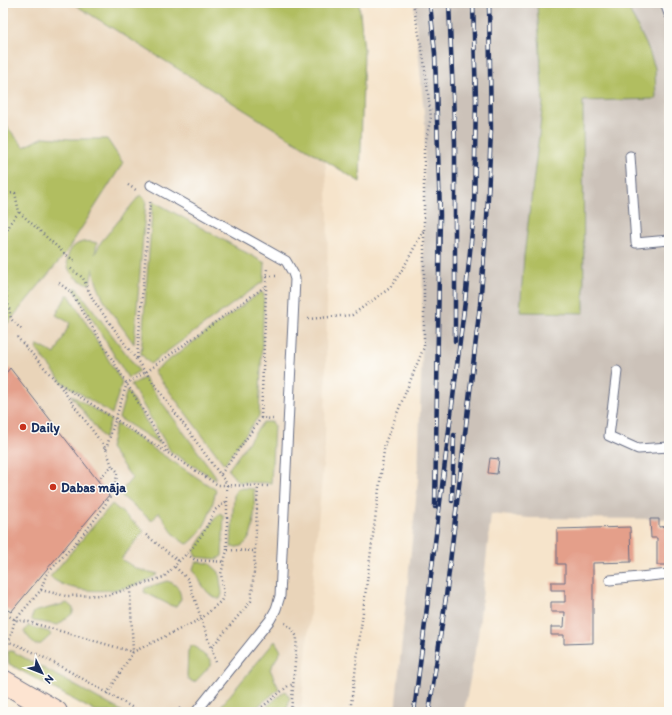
<svg xmlns="http://www.w3.org/2000/svg" width="672" height="715" font-family="Itim,sans-serif">
<style>
.built{fill:#e9d4b9}
.industrial{fill:#ccc2b9;fill-rule:evenodd}
.green{fill:#b1be60;stroke:#66765f}
.building{fill:#e49f8a}
.lines{fill:none;stroke-linecap:round;stroke-linejoin:round}
.service-casing{stroke:#686e84;stroke-width:11}
.secondary-casing{stroke:#686e84;stroke-width:24}
.path{stroke:#686e84;stroke-width:2.5;stroke-dasharray:1 3;stroke-linecap:butt}
.service{stroke:#fff;stroke-width:9}
.secondary{stroke:#fde4d1;stroke-width:22}
.rail-casing{stroke:#1b2f5e;stroke-width:4.5}
.rail{stroke:#fdfcf7;stroke-width:3;stroke-dasharray:9;stroke-linecap:butt}
.poi-dot{fill:#c8321e;stroke:#fdfcf7;stroke-width:1.5}
.labels{text-anchor:middle;stroke-width:3;stroke-linejoin:round;paint-order:stroke}
.poi-label{font-size:13px;font-weight:bold;fill:#1b2f5e;stroke:#fdfcf7;text-anchor:start}
</style>
<rect width="100%" height="100%" fill="#fdfcf7"/>
<filter id="ink" filterUnits="userSpaceOnUse"><feTurbulence type="fractalNoise" baseFrequency=".025" numOctaves="2"/><feDisplacementMap in="SourceGraphic" scale="8" xChannelSelector="R" yChannelSelector="G"/><feConvolveMatrix kernelMatrix="1 2 1 2 8 2 1 2 1" color-interpolation-filters="sRGB"/></filter>
<filter id="wash" filterUnits="userSpaceOnUse"><feTurbulence type="fractalNoise" baseFrequency=".012" numOctaves="4" result="noise"/><feDisplacementMap in="SourceGraphic" scale="16" xChannelSelector="R" yChannelSelector="G"/><feGaussianBlur stdDeviation="0.9" result="paint"/><feColorMatrix in="noise" values="0 0 0 0 0 0 0 0 0 0 0 0 0 0 0 0 0 1.4 0 .05"/><feComposite in="paint" operator="in"/></filter>
<g filter="url(#wash)">
<rect width="100%" height="100%" fill="#f6e4cb"/>
<path class="built" d="M3,3H318L328,214L325,445L301,712H96L3,660Z"/>
<path class="industrial" d="M414,3H669V519L529,518L491,514L478,636L464,712H395L418,479L422,347L425,124ZM583,102L520,311L524,256L543,103Z"/>
<path class="green" d="M72,3H359L364,50L360,182Z
M537,3H626L648,48L655,68L656,99L583,101L584,313L520,312L524,256L543,103Z
M3,122L24,147L44,137L71,139H107L123,163L65,254L3,329Z
M140,195L146,200L134,344C117,319 98,299 93,268L90,284C54,277 64,233 97,243L95,254L101,242Z
M153,201L265,263L264,281L150,364L141,354Z
M76,287L139,371L128,378L74,289Z
M261,292L264,294L259,416L224,464L154,371Z
M67,295H69L122,382L112,414L62,382L37,350L38,345L55,354L70,323L56,315Z
M144,378L215,475V479L171,452L131,385Z
M127,390L160,444L119,418Z
M71,395L111,420L104,439Z
M263,422H272L274,425L271,483L238,482L228,470Z
M116,424L216,490C211,511 206,530 188,544C175,541 166,522 159,512L152,521L119,494L132,478L110,448Z
M244,488L254,489C254,505 259,551 231,547L234,494L237,489Z
M112,504L144,531L121,559L137,569L158,574C131,593 76,598 50,577Z
M220,513L224,516L222,556L217,559L196,557L194,551C200,543 214,517 220,513Z
M198,562L209,563L219,572L222,594L220,599C207,598 199,579 193,569L195,563Z
M167,581C177,584 180,589 181,599L176,606H172L144,592L145,588Z
M67,603L73,608V613L58,625L34,621L31,619L34,612Z
M28,626L49,632L51,635L41,644L35,645L24,632Z
M275,641L281,651L270,669L279,689L251,712H216Z
M191,646H194L211,661L210,666L196,681L193,682L188,679L187,676L188,651Z
M10,651H12L123,712H96L9,664L8,652Z
M285,691L290,698L286,712H260Z"/>
<g id="blocks">
<path class="building" d="M10,368L109,495L11,612L3,607V377Z
M490,458L499,459L497,474L488,473Z
M650,519H659V527L668,526L669,565H657V538H651Z
M630,527L631,562L593,563V643L564,644V635H551V627H564L565,612H551V602H565V590H551V582H565V564H557V529Z"/>
</g>
</g>
<g filter="url(#ink)">
<use href="#blocks" fill-opacity="0" stroke="#686e84" stroke-width="1"/>
<g class="lines">
<g class="service-casing">
<path id="service" d="M665,3L669,14
M630,156L636,243L669,240
M151,185L286,261L293,273L295,279L280,596L276,609L270,620L196,712
M617,371L609,436L638,449L669,447
M610,580L669,574"/>
</g>
<g class="secondary-casing">
<path id="secondary" d="M3,681L56,712"/>
</g>
<path class="path" d="M128,185L136,190
M3,194L15,193L19,212L65,254L75,261
M3,232V248
M4,237L11,222L19,212
M267,276H277
M3,277L11,319L22,330
M59,283L71,292L169,453
M308,319L352,315L390,288L404,267L424,229
M17,337L57,382L106,449L112,466L98,480
M137,358L150,202
M57,382L218,485L270,486
M261,418L267,267
M106,449L127,383L146,372L263,288L267,287
M221,474L261,418L273,419
M146,535L180,562
M228,550L255,551
M187,554L195,560L224,562
M175,567L188,579L211,648
M41,590L66,596L109,595L164,577L193,547L204,532L215,510L227,501
M3,612L15,620L29,622L133,652L201,619L221,601L224,595L221,574L227,550V484L93,300L83,278L70,268
M285,623L293,630L297,637L291,712
M3,641C22,641 117,699 140,712
M3,654L9,641L15,620L41,590L46,575C67,551 118,503 117,471L112,466
M216,662L211,648L251,601L254,572L258,485
M107,694L133,652L130,589
M177,712L181,707
M256,712L288,686L294,684
M350,712L385,443L424,347V148L431,117L424,61L413,3"/>
<use href="#service" class="service"/>
<use href="#secondary" class="secondary"/>
<g class="rail-casing">
<path id="rail" d="M430,3L435,54L440,215L435,507
M449,3L455,143V341
M452,501L454,435
M414,712L465,301L474,212L476,99L473,3
M429,712L446,597L480,305L487,219L491,131L489,3"/>
</g>
<use href="#rail" class="rail"/>
</g>
</g>
<g class="poi-dot">
<circle cx="23" cy="427" r="4"/>
<circle cx="53" cy="487" r="4"/>
</g>
<g class="labels">
<g class="poi-label">
<text x="31" y="432">Daily</text>
<text x="61" y="492">Dabas māja</text>
</g>
</g>
<rect width="672" height="715" fill="none" stroke="#fdfcf7" stroke-width="16"/>
<g transform="translate(42 673) rotate(133)" stroke="#fdfcf7" stroke-width="3" paint-order="stroke">
<path d="M0-3L7 15L0 10L-7 15Z" fill="#1b2f5e"/>
<text y="-6" font-size="11" font-weight="bold" text-anchor="middle" fill="#1b2f5e">N</text>
</g>
</svg>
